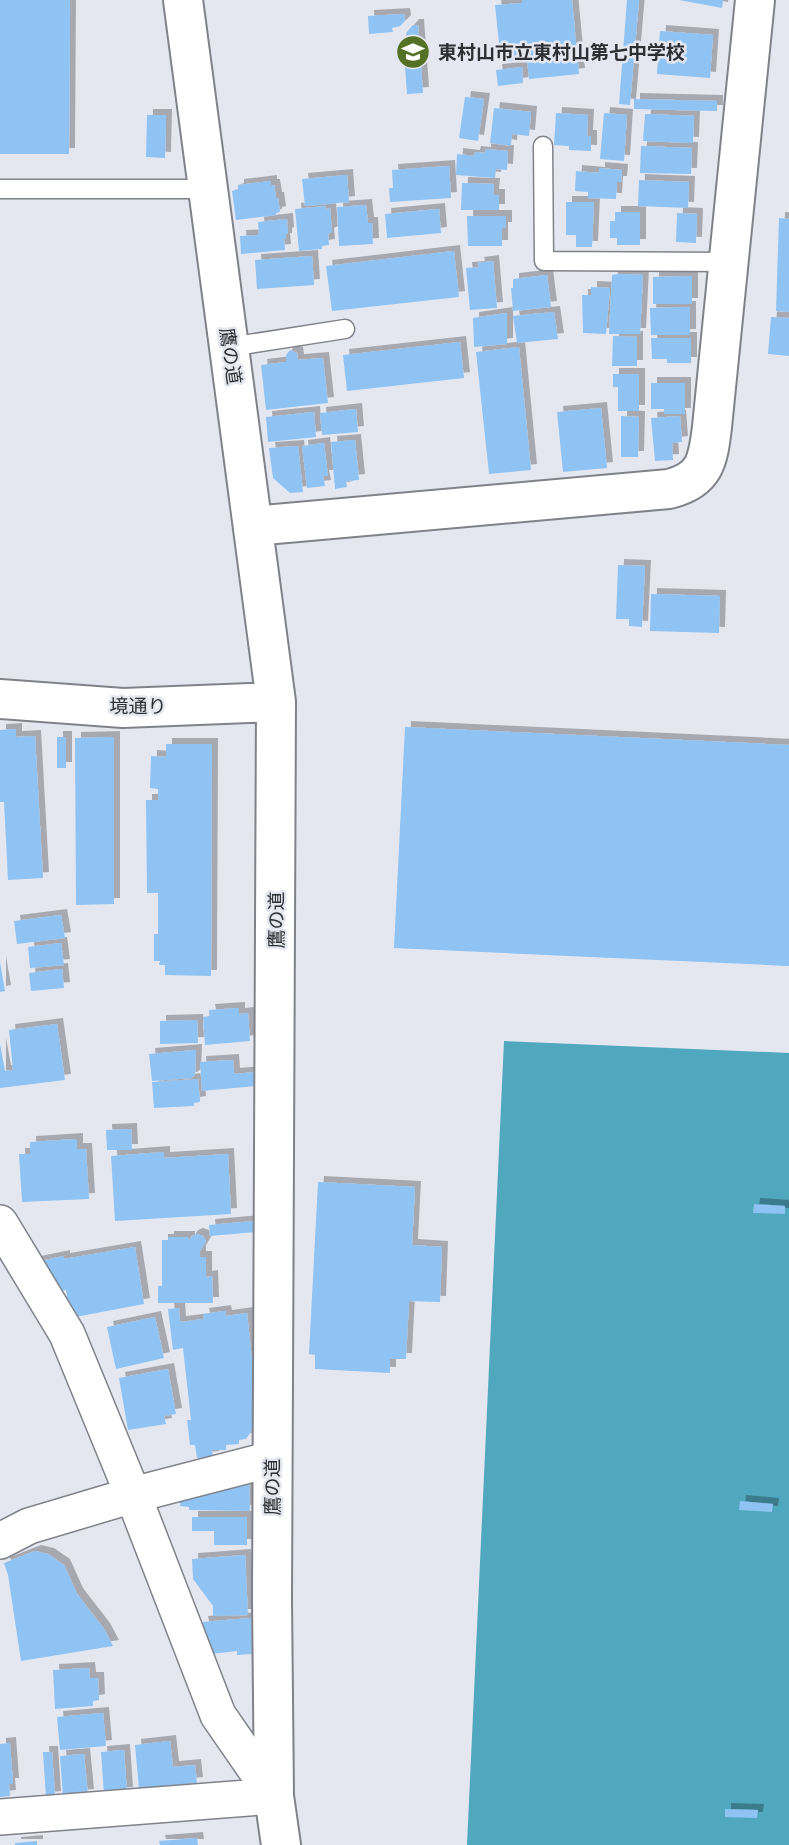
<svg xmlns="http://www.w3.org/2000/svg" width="789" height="1845" font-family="Commissioner,'Noto Sans JP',sans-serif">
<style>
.water{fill:#50a8be}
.building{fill:#8ec3f4;filter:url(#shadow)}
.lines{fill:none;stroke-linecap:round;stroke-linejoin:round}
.lane-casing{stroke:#80828a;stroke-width:21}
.street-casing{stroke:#80828a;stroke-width:38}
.secondary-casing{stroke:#80828a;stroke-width:42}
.lane{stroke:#fff;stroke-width:18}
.street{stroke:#fff;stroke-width:35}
.secondary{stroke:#fff;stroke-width:38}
.labels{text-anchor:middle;stroke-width:5;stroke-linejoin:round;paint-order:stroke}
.poi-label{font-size:19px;font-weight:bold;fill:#2e2f32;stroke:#e5e7f0;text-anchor:start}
.street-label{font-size:19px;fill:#2e2f32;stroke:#e5e7f0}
</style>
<defs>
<filter id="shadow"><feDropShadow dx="6" dy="-6" stdDeviation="0" flood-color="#0004"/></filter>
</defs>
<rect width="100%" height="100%" fill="#e5e7f0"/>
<path class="water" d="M504,1041L789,1053V1845H467Z"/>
<path class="building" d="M0,0H70L69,154H0Z
M522,0H572L579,74L529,79L527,59L501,62L495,5L522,3Z
M627,0H639L630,105L619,104Z
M679,0H723L722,8Z
M404,14L405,21L400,26L392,28L393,32L369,34L368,16Z
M413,25H418L423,93L407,94L403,41H407L406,33Z
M660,31L713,35L710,78L657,74Z
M522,67L523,83L498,86L496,70Z
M465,97L484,99L478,141L459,138Z
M634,99L717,101V111L634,109Z
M494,108L531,112L529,136L512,134L511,146L490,143Z
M556,113L588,115L587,136H591V151L569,150V146L554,145Z
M604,113L627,115L624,161L600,159Z
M645,114L694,116L693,143L643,141Z
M147,115H166L165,158L146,157Z
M641,146L692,148L691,174L640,173Z
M485,149L508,151L507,170L496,169L495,178L456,175L457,154L474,156L475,152L485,153Z
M449,166L451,198L390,202L389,188H393L392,170Z
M599,168L622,170L621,182H617L616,199L588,198V192L575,191L576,171L599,173Z
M347,175L349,202L305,206L302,179Z
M639,180L689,182L688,208L638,206Z
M271,181V185H274L276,198H278L280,212L276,213V215L236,220L232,191L238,189V185Z
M462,183L494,184L493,195H499V210H461Z
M566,202H594L592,247H576V235H566Z
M366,205L368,223H372L373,244L339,246L337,207Z
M326,206V209L330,208L332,232L328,234L329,245L322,246V249L299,251L295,209Z
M439,209L441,233L387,238L385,214Z
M615,212H640V245H617V238H610V221H615Z
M677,213L697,214L696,243L676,242Z
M467,216H506V228H502V246H468Z
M779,218L789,219V312L776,311Z
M287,219L288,233L286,234V239H284L285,250L241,254L240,236L259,235L258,222Z
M454,251L459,297L332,311L326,266Z
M312,256L314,285L257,289L255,260Z
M493,261L497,308L470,310L466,268L479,267L478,263Z
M618,274L643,275L640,334H609L612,275Z
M547,275L551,307L513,311L511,288H513V279Z
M692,276V304H653V277Z
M591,287L610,288L606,334L583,333L582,295H591Z
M690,307V335H651L650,308Z
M554,312L558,339L517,343L513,316Z
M507,313V344L474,347L473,318Z
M771,317L789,318V356L768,354Z
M613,336L637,337V366H612Z
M651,338H691V363H667V359H652Z
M460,342L464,378L347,391L343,355Z
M519,347L531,470L489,474L476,352Z
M290,350L297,353L298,360L323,358L328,403L266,410L261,365L286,362V355Z
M613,374H639V411H618V387H613Z
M651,383H685V414H664V409H651Z
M601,408L607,468L563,472L557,412Z
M356,409L358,432L322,435L320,413Z
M314,412L316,437L268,442L266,417Z
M621,416L639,417L638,457H621Z
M680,416L682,442L672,443L673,460L655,461L651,418Z
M355,440L359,480L346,481L347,487L335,489L331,442Z
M324,443L328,476H323L325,486L307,488L302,446Z
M298,446L303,492L290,493L273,478L269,448Z
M618,565L645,566L642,627L629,626V619H616Z
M651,594L720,596L719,633L650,631Z
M405,727L789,745V966L394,948Z
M16,729V737L35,736L43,878L8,880L4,802H0V730Z
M57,737H66V768H57Z
M114,737V904L76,905L75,738Z
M166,744H212L211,976L165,975V965H159L160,961H154V934H158V893H147L146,800H158V789L150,788L151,756L166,757Z
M61,915L65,938L17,944L14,921Z
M61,943L64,965L30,968L28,947Z
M0,962L5,991L0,992Z
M62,969L64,988L31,991L29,973Z
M239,1008V1014L248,1013L250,1041L205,1045L203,1017L210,1016L209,1010Z
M197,1020L198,1043L160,1044V1021Z
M57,1024L65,1080L0,1088V1044L5,1071L13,1070L9,1030Z
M196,1050L195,1075L191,1078L152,1081L149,1054Z
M233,1060L234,1074L255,1072L256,1086L202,1091L200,1062Z
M198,1079L200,1102L194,1103V1106L154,1108L152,1082Z
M131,1129L132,1150H107L106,1130Z
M77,1139V1149H86L89,1199L22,1202L19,1154H30V1142Z
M164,1152V1158L228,1154L231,1214L115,1221L111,1156Z
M318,1182L415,1187L412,1245L442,1247L440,1302L409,1301L406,1359H390V1373L315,1369V1355L309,1354Z
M754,1204L785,1206V1214L753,1213Z
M255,1221L256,1232L210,1236L209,1225Z
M197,1234L203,1236L206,1241L200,1251V1257H206V1277L212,1276L213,1303H158V1286H162V1240H168V1237H189V1241L192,1236Z
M135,1247L144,1304L70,1318L64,1297L67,1296L66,1290L54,1292L35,1262L64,1256V1259Z
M179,1308L180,1322L204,1319L203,1314L225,1311L226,1316L247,1313L254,1379L252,1430L246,1439L239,1440V1444L226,1445V1450H212L213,1457L197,1458L195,1445H190L187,1420H191L183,1348L173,1350L168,1309Z
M155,1317L164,1358L116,1369L107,1327Z
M168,1369L176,1414L164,1416L166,1424L128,1430L119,1378Z
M249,1479L250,1511L189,1510V1507L180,1506L181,1492Z
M740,1501L773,1504L772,1512L739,1510Z
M192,1517H247V1545H214V1531H192Z
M35,1551L48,1554L64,1565L77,1594L104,1629L113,1646L21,1661L8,1575L4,1563Z
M245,1555L248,1615L213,1616V1606L193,1579L192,1559Z
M251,1618L252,1654L237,1655V1651L212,1654L206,1640L202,1622Z
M89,1668L90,1678H98L99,1700L93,1701V1706L55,1709L53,1670Z
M103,1713L106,1746L60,1750L57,1717Z
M170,1741L173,1767L195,1765L197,1783L139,1789L135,1745Z
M10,1743L13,1784H9L10,1796L0,1797V1744Z
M124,1750L127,1793L104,1794L101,1752Z
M43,1752H52L55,1797L46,1798Z
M84,1754L88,1795L63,1797L60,1756Z
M725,1809L758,1810L757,1818L725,1817Z
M197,1838L198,1845H160L159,1841Z
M37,1841V1845H15V1843Z"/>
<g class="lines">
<g class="lane-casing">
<path id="lane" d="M543,146L544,261L728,262
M0,189H209
M230,347L345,329"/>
</g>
<g class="street-casing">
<path id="street" d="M0,1223L67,1334L133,1495L218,1715L274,1796L0,1817
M0,1541L29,1526L133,1495L272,1459"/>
</g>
<g class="secondary-casing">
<path id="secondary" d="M183,0L276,702L272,1599L274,1796L281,1845
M253,526L669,489C705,480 708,461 712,427L755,0
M0,699L123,708L276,702"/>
</g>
<use href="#lane" class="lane"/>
<use href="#street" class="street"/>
<use href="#secondary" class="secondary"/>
</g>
<defs>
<g id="school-disc" transform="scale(1.75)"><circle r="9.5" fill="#547125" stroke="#e5e7f0"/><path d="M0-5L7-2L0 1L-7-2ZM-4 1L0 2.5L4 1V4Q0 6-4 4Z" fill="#fff"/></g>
</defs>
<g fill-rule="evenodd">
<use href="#school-disc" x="413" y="52"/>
</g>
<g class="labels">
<g class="poi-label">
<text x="438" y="59">東村山市立東村山第七中学校</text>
</g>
<g class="street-label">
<text transform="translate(231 356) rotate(82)" y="7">鷹の道</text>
<text x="138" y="713">境通り</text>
<text transform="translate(276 920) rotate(-90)" y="7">鷹の道</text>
<text transform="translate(272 1487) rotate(-90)" y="7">鷹の道</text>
</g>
</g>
</svg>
